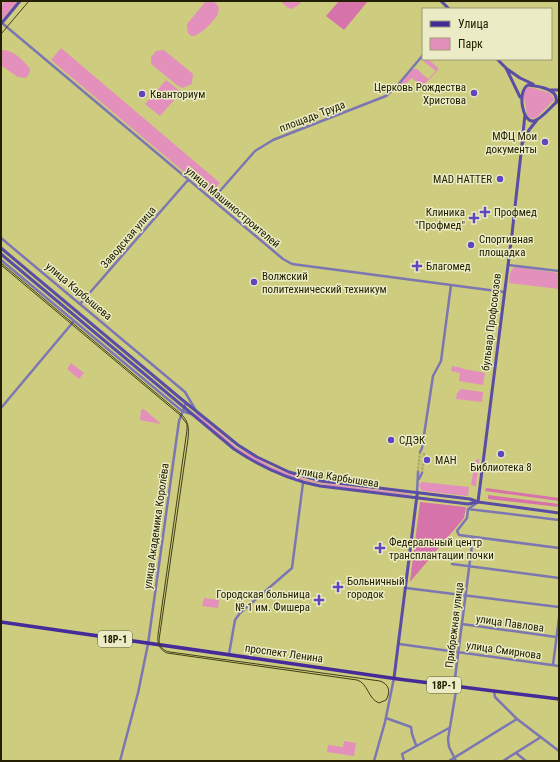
<svg xmlns="http://www.w3.org/2000/svg" width="560" height="762" font-family="'Roboto Condensed',sans-serif">
<style>
.green{fill:#e390bd}
.forest{fill:#d773ab}
.lines{fill:none;stroke-linecap:round;stroke-linejoin:round}
.street-tunnel{stroke:#acaa65;stroke-width:2.5;stroke-dasharray:2.5 1;stroke-linecap:butt}
.street{stroke:#7c77b3;stroke-width:2.5}
.secondary{stroke:#5a4da5;stroke-width:3}
.primary{stroke:#452a9a;stroke-width:3.5}
.tram{stroke:#413f18;stroke-width:1}
.poi-dot{fill:#5e46be;stroke:#ebebc5;stroke-width:1.5}
.labels{text-anchor:middle;stroke-width:3;stroke-linejoin:round;paint-order:stroke}
.shield{fill:#ebebc5;stroke:#5e5d3c;stroke-width:1}
.shield-label{font-size:10px;font-weight:bold;fill:#222001}
.poi-label{font-size:11px;fill:#222001;stroke:#ebebc5;text-anchor:start}
.street-label{font-size:11px;fill:#222001;stroke:#ebebc5}
</style>
<rect width="100%" height="100%" fill="#cecc7e"/>
<path class="green" d="M5,1H18L1,21V5Z
M206,1C213,0 216,2 219,8C219,8 218,13 218,14C213,23 186,52 187,24Z
M280,1H300V4L292,9L288,8Z
M61,48L220,183L210,194L51,60Z
M1,50C12,49 24,60 30,69V72L26,78L18,77L2,66L1,65Z
M164,50L193,74L192,84L182,88L177,85L151,64V57L156,51Z
M423,58V59H428L438,68V70L422,87L412,78L403,86H401L400,84L413,69H417L428,79L436,71L423,61L422,59Z
M166,80L181,92L160,116L145,104Z
M530,87L550,93L554,99L553,101L536,118C531,119 529,118 527,114L523,92L527,88Z
M515,267L559,273V289L509,283C510,277 509,270 515,267Z
M71,363L84,373L79,379L67,369Z
M452,366L462,368L464,369L485,373L483,385L459,381L460,373L451,371Z
M461,389L483,392L482,402L456,399L457,393Z
M143,409L145,410L161,424L140,420L141,410Z
M196,413L236,447L272,467L304,479L321,483L411,494V495C357,489 303,488 255,461C233,448 214,431 194,415Z
M478,459L479,460L476,486L471,485L475,461Z
M422,482L469,487L468,496L423,491L421,490L419,485Z
M204,598L219,600L218,608L202,606Z
M344,741L356,743L354,756L327,752L328,745L343,747Z"/>
<path class="forest" d="M339,1H368L344,30L326,16Z
M486,488L559,498V501L485,491Z
M488,495L559,504V507L488,499Z
M420,502L466,507L464,518L410,582Z"/>
<g class="lines">
<path class="street-tunnel" d="M418,472L420,452
M422,473L424,453"/>
<path class="street" d="M2,23L283,259L292,264L504,292
M212,200L255,151L273,140L386,96L397,86L423,55
M1,238L185,392L195,409
M1,260L182,411L191,414
M508,265L559,271
M80,304L188,180
M1,408L74,321
M420,452L422,448L433,376L441,361L451,285
M419,479L422,473
M417,493L418,472
M477,503L468,509L467,518L457,531L459,535L559,548
M468,509L559,520
M452,564L559,578
M406,588L559,607
M462,624L556,637
M399,644L559,666
M229,654L235,620L240,613L292,568L303,483
M553,665L559,618
M494,691L495,697L517,719L559,751
M386,718L411,727L412,734L416,745
M516,753L526,761
M120,761L138,693L148,644L179,421L186,403
M374,761L385,722L394,678
M404,761L402,754L449,728
M449,761L517,719
M456,761L449,747L448,739L456,691L455,678L473,537
M503,761L541,737"/>
<path class="secondary" d="M441,1L449,9
M1,24L20,1
M497,59L506,68L520,97
M507,69L520,78L533,84
M550,90H559
M556,102C559,89 538,86 528,85C517,91 522,123 534,121C542,119 552,105 559,100
M523,142L529,130L537,120
M1,248L180,398L238,445L257,457L289,472L321,481L470,499L478,502
M1,254L234,449C261,467 288,480 320,486L468,504L478,502L559,513
M478,502L512,234L522,144L525,114
M394,678L417,495"/>
<path class="primary" d="M1,622L398,679L559,699"/>
<path class="tram" d="M1,34L29,1
M1,263L181,414C189,422 189,428 188,439L159,640C159,646 163,651 170,652L380,681C389,684 391,692 386,700L379,703C368,699 368,683 357,680L167,653C153,647 159,632 160,620L187,430V424L180,415L1,265"/>
</g>
<g class="poi-dot">
<circle cx="474" cy="93" r="4"/>
<circle cx="142" cy="94" r="4"/>
<circle cx="545" cy="142" r="4"/>
<circle cx="500" cy="179" r="4"/>
<path d="M483 206h4v4h4v4h-4v4h-4v-4h-4v-4h4z"/>
<path d="M472 212h4v4h4v4h-4v4h-4v-4h-4v-4h4z"/>
<circle cx="471" cy="245" r="4"/>
<path d="M415 260h4v4h4v4h-4v4h-4v-4h-4v-4h4z"/>
<circle cx="254" cy="282" r="4"/>
<circle cx="391" cy="440" r="4"/>
<circle cx="501" cy="454" r="4"/>
<circle cx="427" cy="460" r="4"/>
<path d="M378 542h4v4h4v4h-4v4h-4v-4h-4v-4h4z"/>
<path d="M336 581h4v4h4v4h-4v4h-4v-4h-4v-4h4z"/>
<path d="M317 594h4v4h4v4h-4v4h-4v-4h-4v-4h4z"/>
</g>
<g class="labels">
<g class="shield">
<rect x="98" y="631" width="34" height="16" rx="3"/>
<rect x="427" y="677" width="34" height="16" rx="3"/>
</g>
<g class="shield-label">
<text x="115" y="643">18Р-1</text>
<text x="444" y="689">18Р-1</text>
</g>
<g class="poi-label">
<text x="466" y="91" text-anchor="end">Церковь Рождества<tspan x="466" dy="13">Христова</tspan></text>
<text x="150" y="98">Кванториум</text>
<text x="537" y="140" text-anchor="end">МФЦ Мои<tspan x="537" dy="13">документы</tspan></text>
<text x="492" y="183" text-anchor="end">MAD HATTER</text>
<text x="465" y="216" text-anchor="end">Клиника<tspan x="465" dy="13">"Профмед"</tspan></text>
<text x="494" y="216">Профмед</text>
<text x="479" y="243">Спортивная<tspan x="479" dy="13">площадка</tspan></text>
<text x="426" y="270">Благомед</text>
<text x="262" y="280">Волжский<tspan x="262" dy="13">политехнический техникум</tspan></text>
<text x="399" y="444">СДЭК</text>
<text x="435" y="464">МАН</text>
<text x="501" y="471" text-anchor="middle">Библиотека 8</text>
<text x="389" y="546">Федеральный центр<tspan x="389" dy="13">трансплантации почки</tspan></text>
<text x="347" y="585">Больничный<tspan x="347" dy="13">городок</tspan></text>
<text x="310" y="598" text-anchor="end">Городская больница<tspan x="310" dy="13">№ 1 им. Фишера</tspan></text>
</g>
<g class="street-label">
<text transform="translate(312 116) rotate(-21)" y="4">площадь Труда</text>
<text transform="translate(233 207) rotate(40)" y="4">улица Машиностроителей</text>
<text transform="translate(128 237) rotate(-49)" y="4">Заводская улица</text>
<text transform="translate(79 291) rotate(40)" y="4">улица Карбышева</text>
<text transform="translate(491 322) rotate(-83)" y="4">бульвар Профсоюзов</text>
<text transform="translate(338 477) rotate(9)" y="4">улица Карбышева</text>
<text transform="translate(156 526) rotate(-82)" y="4">улица Академика Королёва</text>
<text transform="translate(510 623) rotate(8)" y="4">улица Павлова</text>
<text transform="translate(454 625) rotate(-83)" y="4">Прибрежная улица</text>
<text transform="translate(504 650) rotate(8)" y="4">улица Смирнова</text>
<text transform="translate(284 653) rotate(8)" y="4">проспект Ленина</text>
</g>
</g>
<rect width="560" height="762" fill="none" stroke="#222001" stroke-width="4"/>
<rect x="422" y="8" width="130" height="52" fill="#ebebc5" stroke="#9b9a77"/>
<rect x="430" y="21" width="20" height="6" fill="#452a9a" stroke="#9b9a77"/>
<text x="458" y="28" font-size="12" fill="#222001">Улица</text>
<rect x="430" y="38" width="20" height="12" fill="#e390bd" stroke="#9b9a77"/>
<text x="458" y="48" font-size="12" fill="#222001">Парк</text>
</svg>
